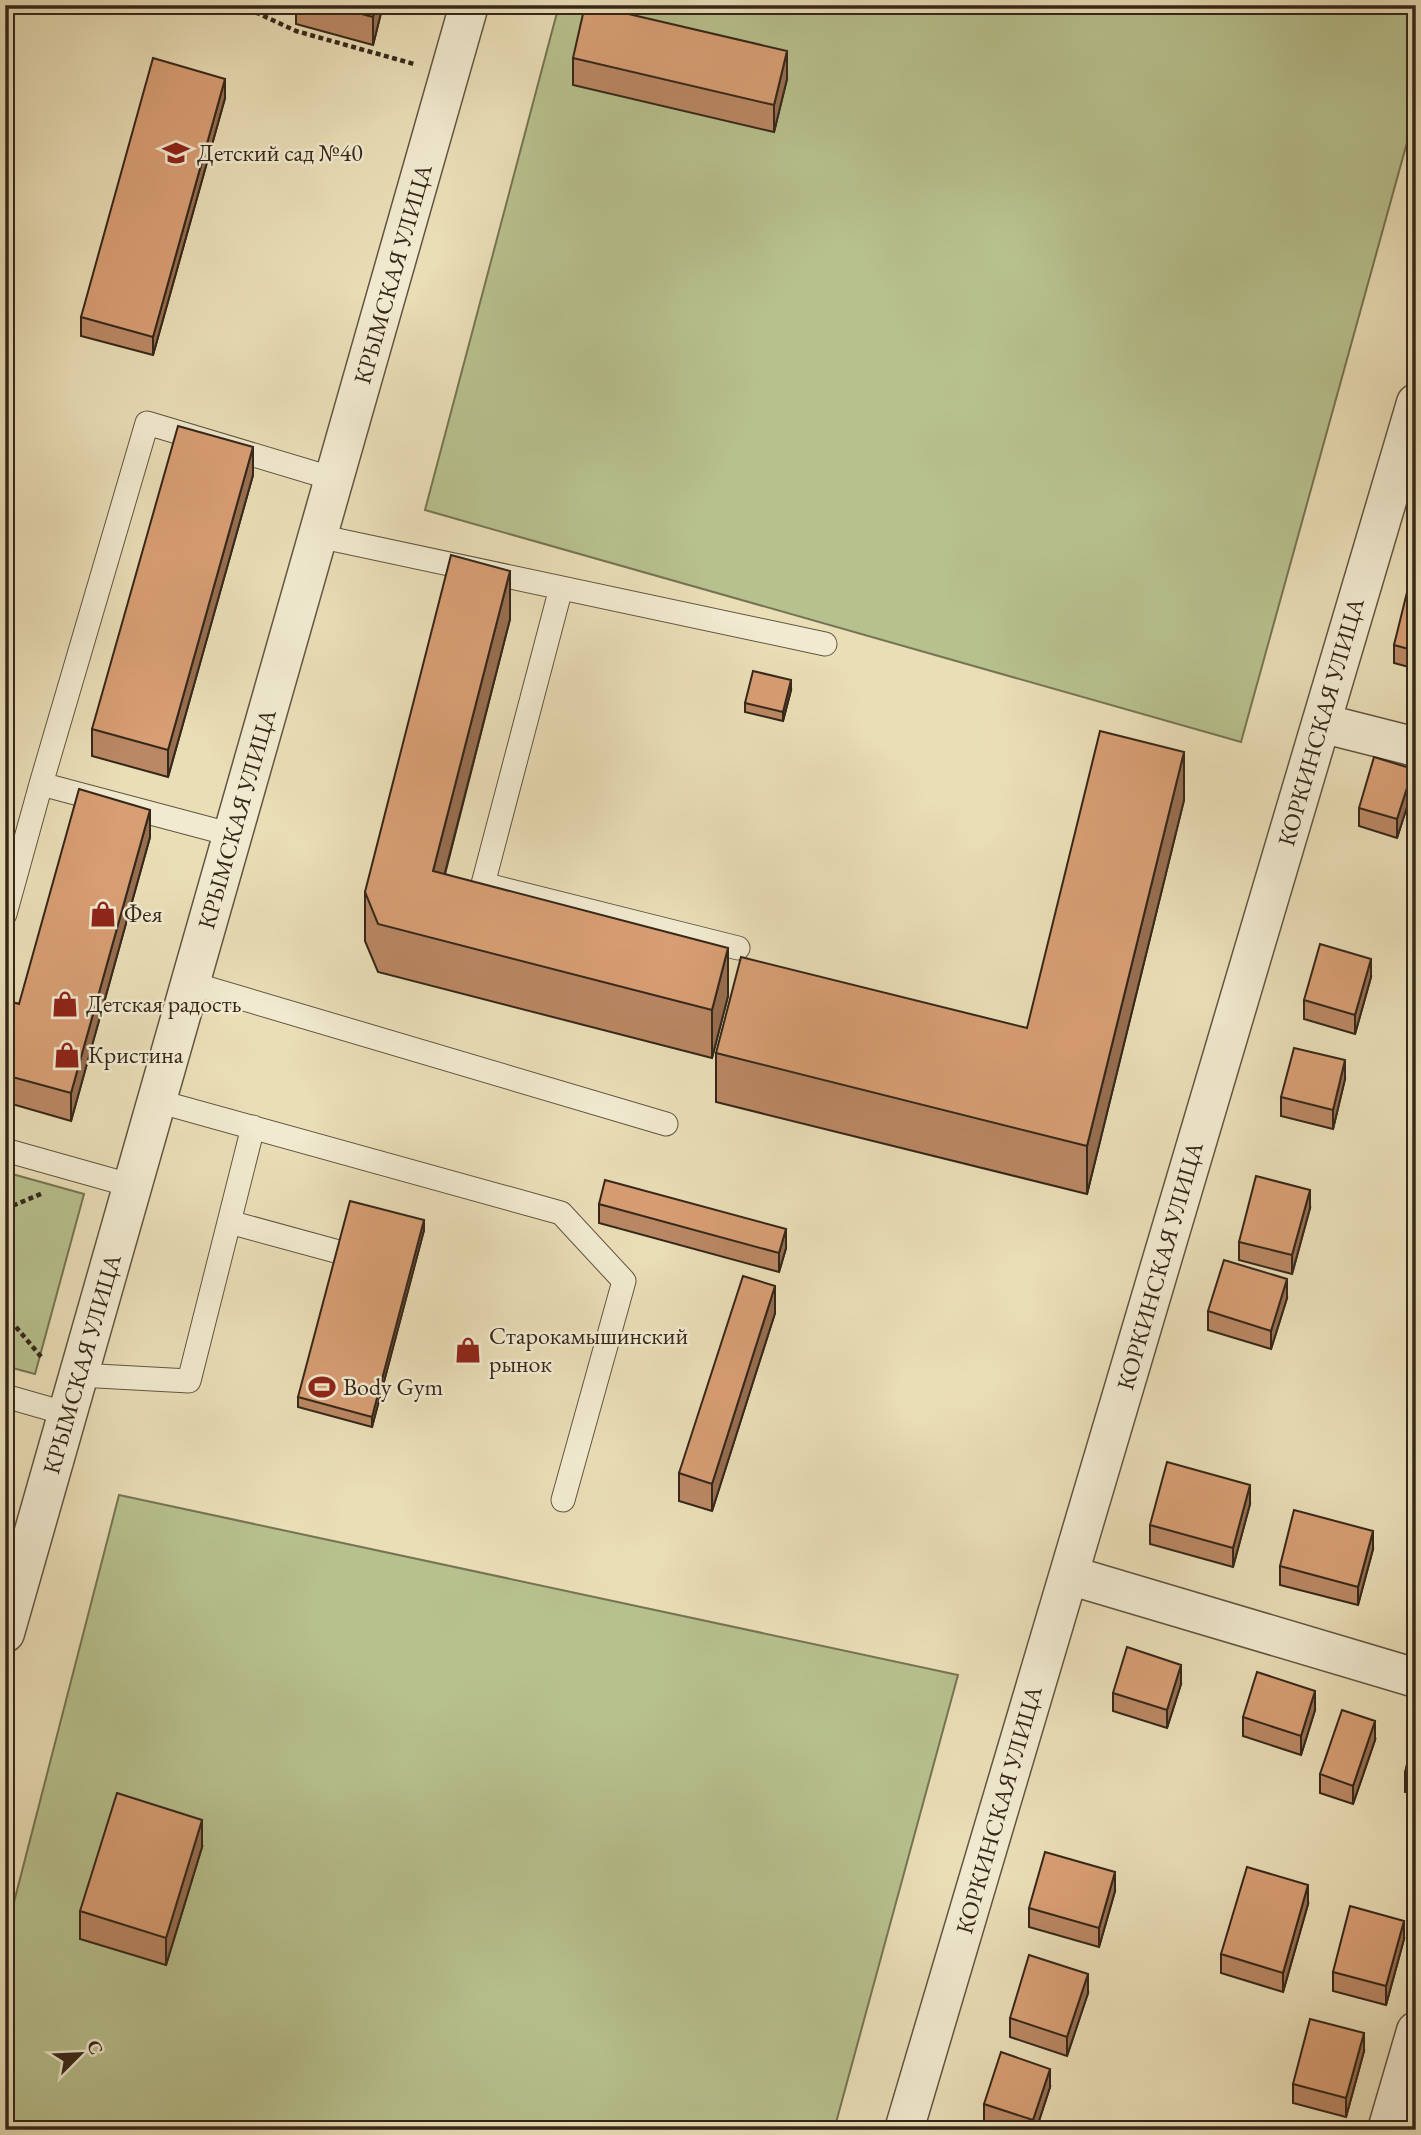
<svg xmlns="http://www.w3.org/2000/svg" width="1421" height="2135" font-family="'EB Garamond',serif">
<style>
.green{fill:#b7c18e;stroke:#767454;stroke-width:2}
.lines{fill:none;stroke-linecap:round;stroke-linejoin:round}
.service-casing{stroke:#625541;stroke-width:25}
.minor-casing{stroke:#625541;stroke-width:41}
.path{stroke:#35271a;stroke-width:4.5;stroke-dasharray:5 3.5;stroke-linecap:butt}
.service{stroke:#f1ead0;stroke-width:23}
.minor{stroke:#f1ead0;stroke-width:38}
.wall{fill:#ba8864;stroke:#35271a;stroke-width:2}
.shaded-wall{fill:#976f51;stroke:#35271a;stroke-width:2}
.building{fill:#d89e74;stroke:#35271a;stroke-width:2}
.labels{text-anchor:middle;stroke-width:5;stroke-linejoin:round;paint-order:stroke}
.poi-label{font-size:24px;fill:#35271a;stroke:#f1ead0;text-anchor:start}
.street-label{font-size:24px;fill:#35271a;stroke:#f1ead0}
</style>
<rect width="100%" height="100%" fill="#eadeb7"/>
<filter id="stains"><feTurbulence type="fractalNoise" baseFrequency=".00286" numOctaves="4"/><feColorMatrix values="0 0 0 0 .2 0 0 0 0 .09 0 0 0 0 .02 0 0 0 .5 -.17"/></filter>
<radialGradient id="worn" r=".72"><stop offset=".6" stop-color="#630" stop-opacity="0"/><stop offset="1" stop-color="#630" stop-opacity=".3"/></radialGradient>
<path class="green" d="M559,5H1416V110L1241,742L425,510Z
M5,1172L84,1194L35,1374L5,1366Z
M119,1495L958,1675L834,2130H5V1937Z"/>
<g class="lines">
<g class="service-casing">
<path id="service" d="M622,11L624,5
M318,536L825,644
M561,588L483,884L738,948
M41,784L147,423L334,479
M5,914L41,784L233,835
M190,983L666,1124
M157,1101L561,1213L624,1281L563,1500
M5,1150L133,1186
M229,1222L339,1252
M79,1375L189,1381L253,1127
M5,1396L68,1414"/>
</g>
<g class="minor-casing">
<path id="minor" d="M1321,723L1416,747
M1069,1575L1416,1678
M5,1633L469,5
M904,2130L1416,403
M1387,2130L1416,2031"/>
</g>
<path class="path" d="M240,5L296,31L414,64
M5,1209L43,1193
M5,1314L43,1359"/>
<use href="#service" class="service"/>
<use href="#minor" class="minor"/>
</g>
<path class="wall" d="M296,5H383L373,45L296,24Z
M573,58L787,79L774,132L573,85Z
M225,98L153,355L81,336V317Z
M253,475L168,777L92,756V729Z
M1416,582V669L1394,663V645Z
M510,619L445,874L728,996L712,1058L378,972L365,941V892Z
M791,690L783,721L745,712V703Z
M1413,788L1397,838L1359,826V808Z
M1184,800L1087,1194L716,1102V1053L1027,1028Z
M150,837L71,1121L5,1102V1000L19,1004Z
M1416,864V904L1410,903V884Z
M1371,977L1355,1034L1304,1019V1000Z
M1345,1079L1333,1129L1281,1116V1097Z
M599,1204L786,1248L779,1272L599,1223Z
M1310,1208L1292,1274L1239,1260V1242Z
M424,1230L372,1427L298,1407V1397Z
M1287,1298L1271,1349L1208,1330V1311Z
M775,1313L712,1511L679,1501V1473Z
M1250,1504L1233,1567L1150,1544V1525Z
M1373,1549L1358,1605L1280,1585V1566Z
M1181,1684L1167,1728L1113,1711V1693Z
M1315,1710L1301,1755L1243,1736V1717Z
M1416,1727V1794L1405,1792V1773Z
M1375,1740L1353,1804L1320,1793V1774Z
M202,1847L166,1965L80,1939V1911Z
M1115,1891L1099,1947L1029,1927V1908Z
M1308,1904L1283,1992L1221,1973V1954Z
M1404,1939L1386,2005L1333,1991V1972Z
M1088,1993L1067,2056L1010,2037V2018Z
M1364,2051L1346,2117L1293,2103V2084Z
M1050,2087L1036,2130H1006L984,2122V2104Z"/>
<path class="shaded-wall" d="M376,5H383L373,45V17Z
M787,51V79L774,132V105Z
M225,79V98L153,355V337Z
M253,447V475L168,777V750Z
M510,571V619L433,919V871Z
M791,680V690L783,721V712Z
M1184,752V800L1087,1194V1146Z
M1413,769V788L1397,838V819Z
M150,810V837L71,1121V1093Z
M728,948V996L712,1058V1010Z
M1371,959V977L1355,1034V1015Z
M1345,1060V1079L1333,1129V1110Z
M1310,1190V1208L1292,1274V1255Z
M424,1220V1230L372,1427V1417Z
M786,1229V1248L779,1272V1253Z
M1287,1279V1298L1271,1349V1331Z
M775,1286V1313L712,1511V1484Z
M1250,1485V1504L1233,1567V1548Z
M1373,1531V1549L1358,1605V1587Z
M1181,1665V1684L1167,1728V1710Z
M1315,1691V1710L1301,1755V1736Z
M1375,1721V1740L1353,1804V1786Z
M202,1820V1847L166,1965V1938Z
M1115,1872V1891L1099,1947V1928Z
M1308,1885V1904L1283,1992V1973Z
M1404,1921V1939L1386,2005V1986Z
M1088,1974V1993L1067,2056V2037Z
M1364,2033V2051L1346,2117V2098Z
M1050,2069V2087L1036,2130H1033V2120Z"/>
<path class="building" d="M328,5H376L373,17Z
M585,5H590L787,51L774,105L573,58Z
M153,58L225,79L153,337L81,317Z
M178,426L253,447L168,750L92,729Z
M451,555L510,571L433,871L728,948L712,1010L378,924L365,892Z
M1410,580L1416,582V651L1394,645Z
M753,671L791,680L783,712L745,703Z
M1100,731L1184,752L1087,1146L716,1053L741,957L1027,1028Z
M1374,757L1413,769L1397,819L1359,808Z
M79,789L150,810L71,1093L5,1075V1000L19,1004Z
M1416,864V885L1410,884Z
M1320,944L1371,959L1355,1015L1304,1000Z
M1294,1048L1345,1060L1333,1110L1281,1097Z
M1256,1176L1310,1190L1292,1255L1239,1242Z
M605,1180L786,1229L779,1253L599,1204Z
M350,1201L424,1220L372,1417L298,1397Z
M1224,1260L1287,1279L1271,1331L1208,1311Z
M743,1276L775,1286L712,1484L679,1473Z
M1167,1462L1250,1485L1233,1548L1150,1525Z
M1294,1510L1373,1531L1358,1587L1280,1566Z
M1127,1647L1181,1665L1167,1710L1113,1693Z
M1257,1672L1315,1691L1301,1736L1243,1717Z
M1342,1710L1375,1721L1353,1786L1320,1774Z
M1416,1727V1775L1405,1773Z
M117,1793L202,1820L166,1938L80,1911Z
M1045,1852L1115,1872L1099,1928L1029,1908Z
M1247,1867L1308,1885L1283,1973L1221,1954Z
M1350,1906L1404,1921L1386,1986L1333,1972Z
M1029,1955L1088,1974L1067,2037L1010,2018Z
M1310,2019L1364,2033L1346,2098L1293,2084Z
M1001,2052L1050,2069L1033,2120L984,2104Z"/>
<defs>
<g id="school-bare" transform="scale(2.1)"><path d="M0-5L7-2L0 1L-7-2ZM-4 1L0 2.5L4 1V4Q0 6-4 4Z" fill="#8f2418" stroke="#f1ead0" stroke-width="2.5" paint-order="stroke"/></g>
<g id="shop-bare" transform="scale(2.1)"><path d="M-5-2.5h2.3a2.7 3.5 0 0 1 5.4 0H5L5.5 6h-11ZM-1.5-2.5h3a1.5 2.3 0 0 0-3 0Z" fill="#8f2418" stroke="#f1ead0" stroke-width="2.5" paint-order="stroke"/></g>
<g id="stadium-bare" transform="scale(2.1)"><path d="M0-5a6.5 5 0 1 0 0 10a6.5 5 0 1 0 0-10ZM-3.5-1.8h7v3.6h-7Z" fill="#8f2418" stroke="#f1ead0" stroke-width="2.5" paint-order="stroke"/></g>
</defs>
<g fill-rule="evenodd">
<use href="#school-bare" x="176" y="153"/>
<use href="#shop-bare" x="103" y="914"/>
<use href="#shop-bare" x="65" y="1004"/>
<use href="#shop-bare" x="67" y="1055"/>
<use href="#shop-bare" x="468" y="1350"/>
<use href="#stadium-bare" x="322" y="1387"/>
</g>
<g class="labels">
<g class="poi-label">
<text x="197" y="161">Детский сад №40</text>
<text x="124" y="922">Фея</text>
<text x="86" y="1012">Детская радость</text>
<text x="88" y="1063">Кристина</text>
<text x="489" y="1344">Старокамышинский<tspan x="489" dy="28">рынок</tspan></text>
<text x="343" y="1395">Body Gym</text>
</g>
<g class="street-label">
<text transform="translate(393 274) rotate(-74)" y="8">КРЫМСКАЯ УЛИЦА</text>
<text transform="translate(1321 722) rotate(-74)" y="8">КОРКИНСКАЯ УЛИЦА</text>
<text transform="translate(237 819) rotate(-74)" y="8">КРЫМСКАЯ УЛИЦА</text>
<text transform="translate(1160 1266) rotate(-74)" y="8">КОРКИНСКАЯ УЛИЦА</text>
<text transform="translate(82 1364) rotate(-74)" y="8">КРЫМСКАЯ УЛИЦА</text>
<text transform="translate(999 1810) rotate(-74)" y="8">КОРКИНСКАЯ УЛИЦА</text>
</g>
</g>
<rect width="1421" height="2135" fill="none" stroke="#eadeb7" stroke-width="28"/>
<rect x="7" y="7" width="1407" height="2121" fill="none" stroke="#35271a" stroke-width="3.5"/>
<rect x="14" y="14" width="1393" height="2107" fill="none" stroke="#35271a" stroke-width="2"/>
<g transform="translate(80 2054) rotate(66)" stroke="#f1ead0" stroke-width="5" paint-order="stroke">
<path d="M0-5L12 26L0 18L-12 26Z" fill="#35271a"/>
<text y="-10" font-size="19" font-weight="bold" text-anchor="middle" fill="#35271a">С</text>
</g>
<rect width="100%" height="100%" filter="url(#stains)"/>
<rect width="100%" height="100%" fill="url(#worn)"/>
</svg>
